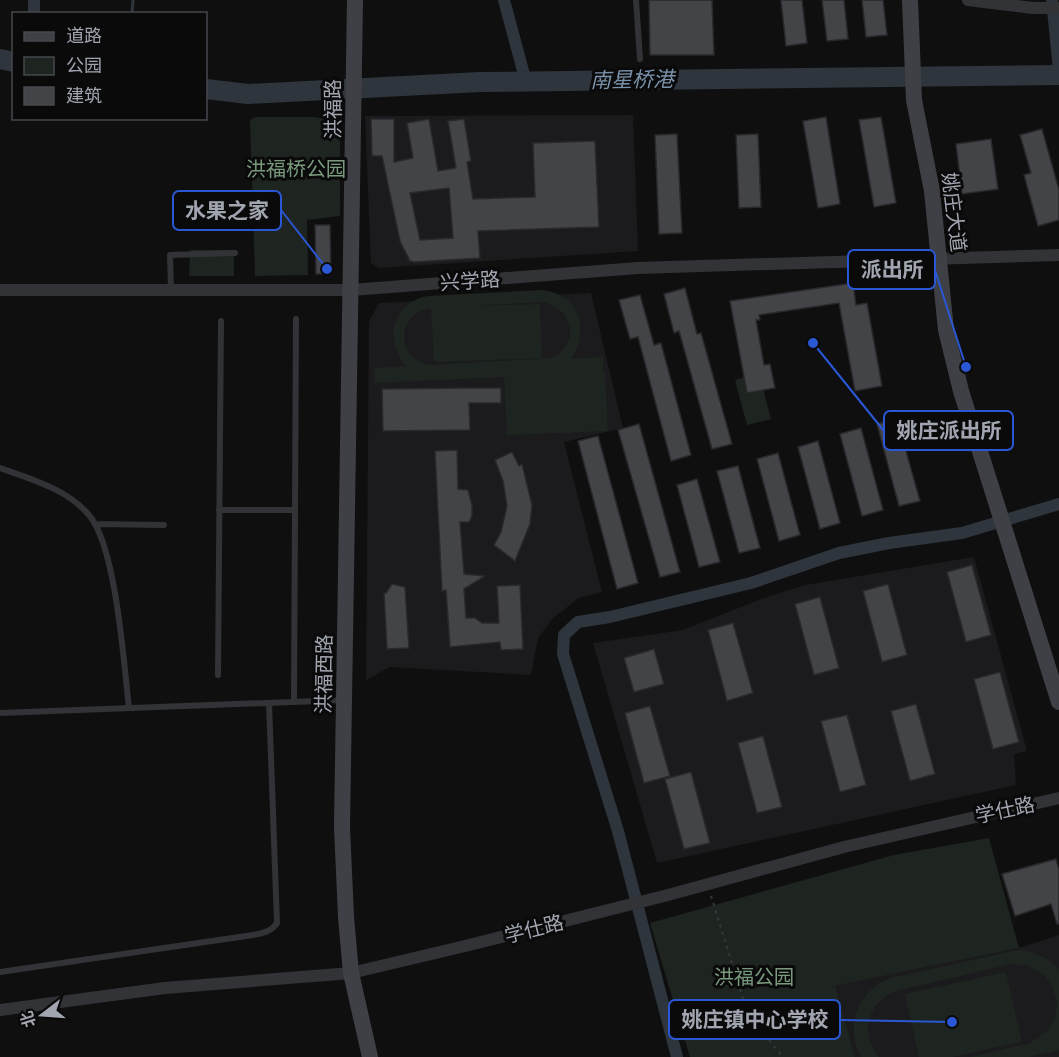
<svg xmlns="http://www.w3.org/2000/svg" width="1059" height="1057" font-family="'Archivo Narrow','Noto Sans SC',sans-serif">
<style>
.built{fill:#1b1b1d}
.green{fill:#1e241f;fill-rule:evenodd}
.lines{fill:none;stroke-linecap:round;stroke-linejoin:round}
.stream{stroke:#2e353c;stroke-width:3}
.canal{stroke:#2e353c;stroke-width:12}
.river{stroke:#2e353c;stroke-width:20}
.building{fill:#434448;stroke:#29292c;stroke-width:1.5;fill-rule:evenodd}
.path{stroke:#36383c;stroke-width:2;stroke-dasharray:3 4.5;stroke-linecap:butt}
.lane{stroke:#323337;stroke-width:6}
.street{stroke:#323337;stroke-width:12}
.secondary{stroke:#3f4045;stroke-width:16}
.labels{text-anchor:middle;stroke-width:6;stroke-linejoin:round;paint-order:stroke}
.street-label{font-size:20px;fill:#a1a5b0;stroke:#0a0a0b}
.park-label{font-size:20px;fill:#7a9a7d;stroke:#0a0a0b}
.water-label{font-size:21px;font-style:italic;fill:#7a92a9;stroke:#0a0a0b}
.leader{fill:none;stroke:#2a57d4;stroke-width:2}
.callout-dot{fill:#2a57d4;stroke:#0a0a0b;stroke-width:2}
.callout{fill:#0a0a0b;stroke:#2a57d4;stroke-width:2}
.callout-label{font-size:21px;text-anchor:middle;font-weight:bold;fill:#a1a5b0}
</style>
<rect width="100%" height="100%" fill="#0f0f10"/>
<path class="built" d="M633,115L638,251L379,268L371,263L365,116Z
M591,293L623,428L564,442L602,592L579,598L553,618L538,638L531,675L390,667L366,680L369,321L379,303Z
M974,557L1027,751L1014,754L1016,785L657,863L593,643L683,630L764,598L805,585Z
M1059,935V1057H855L834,986L1019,948Z"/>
<path class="green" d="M256,117H315L340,122V216L307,220L308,275L255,276L250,120Z
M190,250H234V276H189Z
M541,290C579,293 591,329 571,359L603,357L604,372H605L608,431L507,435L504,377L375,383L374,368L406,366C383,341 393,302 428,296ZM541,302C574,306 581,345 551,358L430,365C395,358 396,313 431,308L434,362L542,358L540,304L473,306Z
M759,373L771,419L747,425L735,380Z
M989,838L1019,948L835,986L855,1057H690L650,923L894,855Z
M1018,950C1034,951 1048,957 1059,969V1050L1030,1057H969L1030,1043L1047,1031L1054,1021L1057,1004L1053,988L1043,974L1029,966L1012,964L900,990C869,998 858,1033 879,1057H861C844,1026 858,991 890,978Z
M1006,972L1022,1042L952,1057H919L905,994Z"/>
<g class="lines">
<path class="stream" d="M132,14L133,0"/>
<path class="canal" d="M504,0L526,82
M1052,0L1059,70
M34,14V0
M677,1057L618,831L563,654L564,635L578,622L610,617L751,583L839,553L889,543L962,533L1059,504"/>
<path class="river" d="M0,59L14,62
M206,89L248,94L480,82L1059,75"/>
</g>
<path class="building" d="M649,0H712L714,55H650Z
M781,0H802L807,43L786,46Z
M822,0H844L848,39L827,41Z
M862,0H883L887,35L866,37Z
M826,117L840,204L818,208L803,121Z
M881,117L896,203L874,207L859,120Z
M371,119H394V162L413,158L407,123L429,119L438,171L456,168L448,121L464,119L471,161L467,162L473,199L535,197L533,143L595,141L599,227L478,231L480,258L415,262L410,261L400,241L382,156H372ZM449,188L453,238L420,240L410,193Z
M1042,129L1059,190V220L1038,226L1024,175L1031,173L1020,135Z
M677,134L682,233L659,234L655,135Z
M758,134L761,207L739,208L736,135Z
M991,139L998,189L962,194L956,144Z
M315,225H330L331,274H316Z
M853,283L856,305L867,303L882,386L855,391L839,303L759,315L760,320H756L764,365L770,364L775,388L747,393L730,301Z
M685,288L697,334L701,333L732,444L712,449L679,331L674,333L664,294Z
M640,295L654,345L661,343L691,455L671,461L638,337L630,339L619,300Z
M469,388H501V403H469L470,430L383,431L382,389Z
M897,419L920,501L899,506L877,424Z
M639,424L680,572L660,577L618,430Z
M861,428L883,510L862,516L840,434Z
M598,436L638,583L617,589L578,441Z
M818,441L840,523L820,529L798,447Z
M457,450L458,489L468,490L472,505V516L469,522H460L464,574L485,576L464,589L466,618H475L482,623H499L497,586L520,585L523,649L501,650L500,642L450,647L446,590L442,591L435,451Z
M512,452L519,466L522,464L532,505L530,524L515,561L494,545L501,532L507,506L503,481L495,460Z
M778,453L800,535L779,541L757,459Z
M738,466L760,548L739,553L717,471Z
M697,479L720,562L699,567L677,485Z
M972,565L991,635L966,642L947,572Z
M392,584L405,587L409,648L387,649L384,593H386Z
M888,584L907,655L882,662L863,591Z
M820,597L839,668L814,675L795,604Z
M733,623L753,693L727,701L708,630Z
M654,649L664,684L634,692L624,658Z
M1000,672L1019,742L993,749L974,679Z
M916,704L935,774L910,781L891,711Z
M650,706L670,776L644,783L625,713Z
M847,715L866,785L840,792L821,721Z
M763,736L782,807L757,813L738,743Z
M691,772L710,843L684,849L665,779Z
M1056,859L1059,870V924H1057L1051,904L1015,916L1002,874Z"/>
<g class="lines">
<path class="path" d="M711,896L748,1015L783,1057"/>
<path class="lane" d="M636,0L640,59
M171,289L170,255L235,253
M0,468C31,479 67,489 89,515C116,546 124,665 129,708
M219,510H295
M95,524L164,525
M218,675L221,321
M294,702L296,319
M0,713L344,700
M0,972L253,935C263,933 271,932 277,923L269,703"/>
<path class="street" d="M968,0L1033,8H1059
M0,290H351L638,268L1059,255
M0,1010L165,988L351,973L465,946L668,895L844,847L1059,798"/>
<path class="secondary" d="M355,0L342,827L346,917L351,973L370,1057
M910,0L914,100L932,191L946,330L961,391L1059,702"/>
</g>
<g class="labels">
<g class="street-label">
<text transform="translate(333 109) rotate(-90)" y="7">洪福路</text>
<text transform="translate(954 212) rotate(83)" y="7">姚庄大道</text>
<text transform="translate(470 281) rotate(-4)" y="7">兴学路</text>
<text transform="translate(324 674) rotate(-89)" y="7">洪福西路</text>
<text transform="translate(1005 810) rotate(-12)" y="7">学仕路</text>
<text transform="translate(534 929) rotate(-14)" y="7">学仕路</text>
</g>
<g class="park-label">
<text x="296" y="176">洪福桥公园</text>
<text x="754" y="984">洪福公园</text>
</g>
<g class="water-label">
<text transform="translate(632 80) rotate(-1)" y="7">南星桥港</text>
</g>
</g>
<path class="leader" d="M327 269L281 210M966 367L935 270M813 343L884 431M952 1022L840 1020"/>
<g class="callout-dot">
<circle cx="327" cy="269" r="6"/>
<circle cx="966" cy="367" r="6"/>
<circle cx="813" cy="343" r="6"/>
<circle cx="952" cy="1022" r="6"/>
</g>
<g class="callout">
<rect x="173" y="191" width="108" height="39" rx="6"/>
<rect x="848" y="250" width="87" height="39" rx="6"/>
<rect x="884" y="411" width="129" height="39" rx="6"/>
<rect x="669" y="1000" width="171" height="39" rx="6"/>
</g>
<g class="callout-label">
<text x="227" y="218">水果之家</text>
<text x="892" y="277">派出所</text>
<text x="949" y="438">姚庄派出所</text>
<text x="755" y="1027">姚庄镇中心学校</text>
</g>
<rect x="12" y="12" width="195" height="108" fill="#0a0a0b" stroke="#46484d" stroke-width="1.5"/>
<rect x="24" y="32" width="30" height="9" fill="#3f4045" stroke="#46484d" stroke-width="1.5"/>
<text x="66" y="42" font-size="18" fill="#a1a5b0">道路</text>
<rect x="24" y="57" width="30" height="18" fill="#1e241f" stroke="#46484d" stroke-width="1.5"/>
<text x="66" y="72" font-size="18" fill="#a1a5b0">公园</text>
<rect x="24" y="87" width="30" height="18" fill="#434448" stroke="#46484d" stroke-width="1.5"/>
<text x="66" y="102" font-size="18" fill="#a1a5b0">建筑</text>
<g transform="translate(42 1015) rotate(253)" stroke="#0a0a0b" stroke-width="4.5" paint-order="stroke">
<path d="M0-4.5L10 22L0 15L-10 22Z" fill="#a1a5b0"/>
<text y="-9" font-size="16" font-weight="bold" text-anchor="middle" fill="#a1a5b0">北</text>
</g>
</svg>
